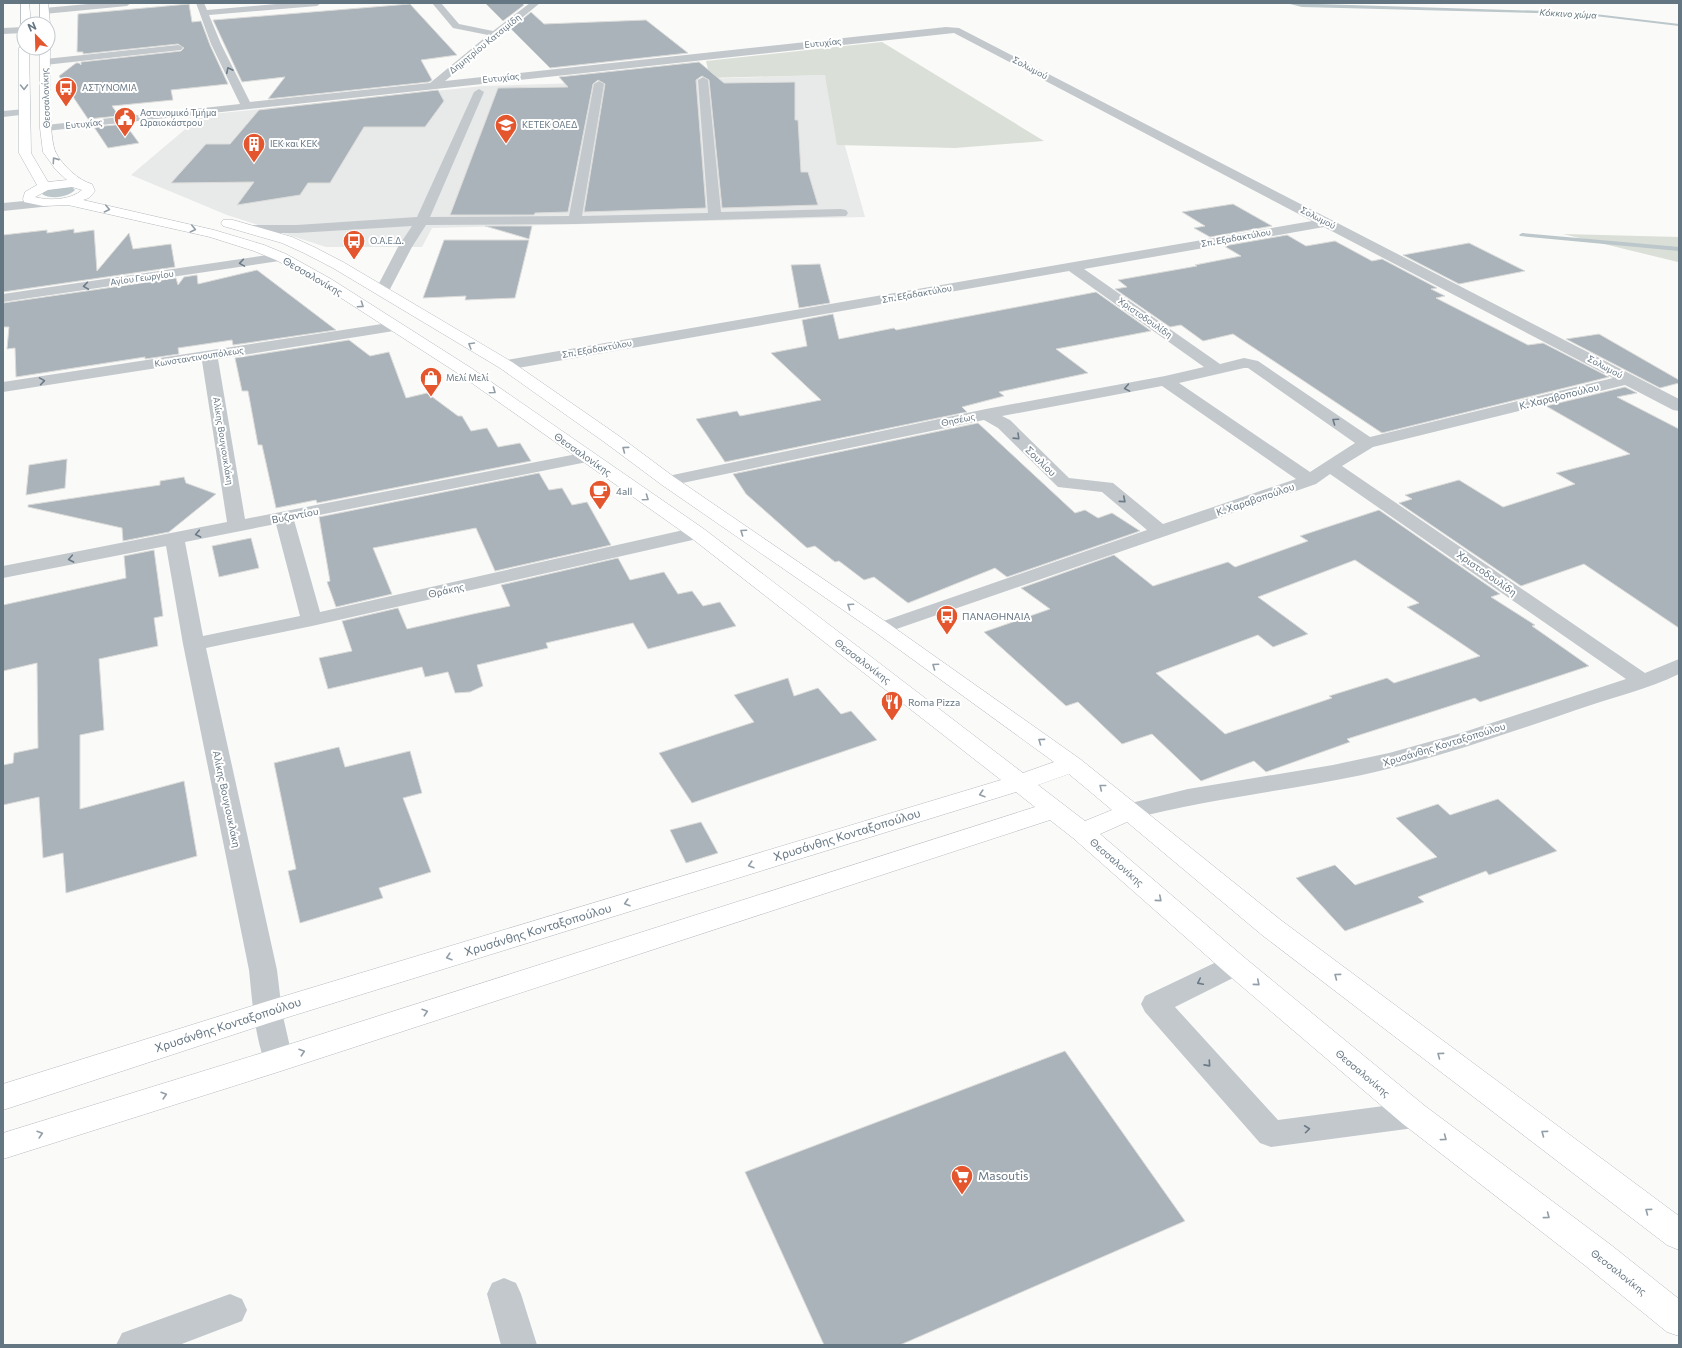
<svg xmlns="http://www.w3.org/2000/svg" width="1682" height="1348" font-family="Commissioner,sans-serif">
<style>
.built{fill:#e8e9e9}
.green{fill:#dadfd7}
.water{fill:#bbc7cb}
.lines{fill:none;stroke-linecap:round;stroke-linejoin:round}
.stream{fill:#bbc7cb;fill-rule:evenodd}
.building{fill:#aab3b9;stroke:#dcdcda;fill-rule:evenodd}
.major-casing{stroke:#b5babe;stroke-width:1}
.minor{fill:#c3c8cc;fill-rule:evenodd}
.major{fill:#fff;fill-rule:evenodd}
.oneway{stroke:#6a7a87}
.oneway2{stroke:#939fa8}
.labels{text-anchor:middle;stroke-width:4;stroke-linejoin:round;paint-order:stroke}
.far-water-label{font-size:9px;font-style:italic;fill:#60757c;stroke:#fff}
.far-street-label{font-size:9px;fill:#657683;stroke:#fff}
.far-poi-label{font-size:9px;fill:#657683;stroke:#fff;text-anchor:start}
.street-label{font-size:10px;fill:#657683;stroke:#fff}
.poi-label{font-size:10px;fill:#657683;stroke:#fff;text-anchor:start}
.near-street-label{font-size:12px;fill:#657683;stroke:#fff}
.near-poi-label{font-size:12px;fill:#657683;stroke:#fff;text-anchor:start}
</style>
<rect width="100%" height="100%" fill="#fafaf8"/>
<path class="built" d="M825,75L865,217L432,228L422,247H326L227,215L131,175L202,115L483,86Z"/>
<path class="green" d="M882,42L1044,141L955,148L837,145L825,75L710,78L706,61Z
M1563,234L1679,237V262H1678Z"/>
<path class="water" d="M72,187L75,190C68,197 51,200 42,194L48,189Z"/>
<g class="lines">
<path class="stream" d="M1286,3L1578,12L1679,24V26L1578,14L1302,7Z
M1522,233L1679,247V251L1520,236L1519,235Z"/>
</g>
<path class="building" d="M485,3H522L524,5L503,21Z
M189,4L192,22L201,21L210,45L228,84L171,90L173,100L112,106L119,116L88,119L59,76L76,63H79L81,65V62L181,51L184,48L178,44L83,54V52H77L78,14Z
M410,4L457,55L421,60L432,80L429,82L268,99L285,77L242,82L213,20Z
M531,12L544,24L646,20L688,53L550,68L511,29Z
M699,62L724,83L795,82V120H798L801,172H808L818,205L722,208L709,80L702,76L696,80L706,208L584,212L605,84L598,80L593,84L568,212L535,213L534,215H450L498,88L568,87L559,77Z
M438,90L444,101L425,127H364L330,183H308L300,195L237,205L254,182L171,183L206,144H230L259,110Z
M125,124L139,143L108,148L94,127Z
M1233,204L1272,226L1210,237L1194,228L1205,226L1182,212Z
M485,226H532L529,239Z
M74,229V233L94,230L97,271L129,233L133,249L171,244L175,267L3,292V235L47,230V233Z
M1287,235L1306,246L1335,241L1372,261L1382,259L1437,288L1431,289L1445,296L1436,298L1528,345L1543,343L1609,377L1382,433L1233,334L1203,341L1181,325L1170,327L1115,289L1127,287L1118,280L1197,266L1195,265L1241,256L1224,246Z
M444,240H529L515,298L465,300L466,296L423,298Z
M1469,243L1525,271L1459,284L1403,255Z
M820,264L830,303L799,308L791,265Z
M257,270L336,330L233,345L232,340L178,348L179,354L145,359V357L16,377L15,348L7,349L9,327H3V303L176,278L178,285L184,277L197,275L198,284Z
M1096,292L1151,331L1056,349L1088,373L999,392L1004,396L962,407L967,412L725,462L696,419L737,411L740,416L821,400L771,353L807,346L802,320L833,314L839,339L894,328L896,330Z
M1599,334L1679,380V383L1660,388L1566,339Z
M349,340L370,356L389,352L406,398L427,393L458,416H462L471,431L487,428L498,447L520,443L531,461L317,503L316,500L276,508L262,445H258L248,391H242L235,358Z
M1625,387L1637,393L1617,397L1679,429V628L1584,564L1521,586L1399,503L1412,499L1405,495L1459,480L1503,507L1575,484L1556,473L1630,454L1546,406Z
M978,423L1075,513L1085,510L1098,518L1112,513L1140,531L1007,577L995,568L908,603L874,577L864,580L839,561L835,562L815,546L807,548L746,494L733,474Z
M67,459L65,488L26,495L29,465Z
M539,473L549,490L562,488L572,505L587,502L611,545L495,571L476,528L373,548L392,594L336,607L327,582L330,581L319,517Z
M184,477L186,483L216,494L169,532L123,541L122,528L28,507V505L160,485V481Z
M1379,510L1500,594L1491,597L1535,625L1532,626L1589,666L1480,702L1475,698L1347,739L1350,742L1266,772L1254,761L1201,781L1152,734L1122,744L1078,702L1066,706L984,632L1050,609L1021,588L1114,555L1153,586L1228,562L1235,567L1308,541L1300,536ZM1355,560L1419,603L1407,607L1480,656L1394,683L1387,678L1329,696L1332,698L1225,734L1156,673L1258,635L1273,647L1308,634L1258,597Z
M251,538L259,568L219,577L212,546Z
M154,550L163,616L154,618L158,646L99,659L104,730L80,735V809L184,781L197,856L66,893L63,853L43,858L39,797L3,805V765L13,763L14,753L38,748L37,663L3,671V605L126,578L124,556Z
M618,558L630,580L664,572L678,594L692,591L703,606L720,602L736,626L648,649L633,623L546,643L548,648L477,665L483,686L470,692L455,693L448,672L425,677L422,667L328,689L319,658L352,651L342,621L398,608L407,629L473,614L510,606L501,585Z
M788,678L794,696L818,688L841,714L851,711L877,740L692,803L659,753L754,722L734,695Z
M339,747L345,767L410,751L422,793L403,798L431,872L379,888L383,898L300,923L288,871L296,869L274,763Z
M1498,799L1557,851L1489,875L1486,871L1418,897L1424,902L1345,931L1296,878L1335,865L1355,885L1437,857L1396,818L1438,804L1450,815Z
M701,822L718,853L686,863L670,830Z
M1065,1051L1185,1221L900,1345H824L745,1172Z"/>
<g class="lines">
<g class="major-casing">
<path id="major" d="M21,3H29L31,24H24V26L21,24Z
M40,3H48L50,24L48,26V24H40Z
M24,45V48H29L31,153L48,182L67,180L56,170L43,152L40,128V48H48V46L50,48C50,68 48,139 56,153C62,165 79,181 92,184L95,191L89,198L83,200L214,230L264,245L286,254L331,279L471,368L704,529L1023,773L1054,762L875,632L662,485L607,444L500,368L333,268L304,253L282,243L223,226L221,223L223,220H233L292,237L314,247L343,262L512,362L619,436L674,477L889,624L1080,759L1282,921L1679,1216V1250L1667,1245L1262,935L1127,822L1100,834L1245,958L1425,1106L1611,1245L1679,1299V1336L1667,1332L1587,1267L1403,1124L1225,972L1073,838L1050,820L278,1072L3,1159V1133L278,1048L1035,807L1016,792L269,1023L3,1110V1084L268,1001L1001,780L690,537L459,374L321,285L276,260L254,251L210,237L68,205L43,206L24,202L23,199L25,192L37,185L19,153V48ZM72,187L82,190C71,200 49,201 35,197L48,190ZM1069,774L1112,810L1085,821L1038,785Z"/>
</g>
<path class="minor" d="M99,3H131L127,6L44,14L39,11L44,8Z
M196,3H204L207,10L287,3H321L317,6L209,15L221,44L250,102L430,83L488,35L453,28L432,3H441L459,24L493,31L530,3H540L445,81L946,27L959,28L1679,399V411L1673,410L1625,385L1373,447L1342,466L1645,673L1679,659V674C1646,690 1610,698 1576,710C1506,734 1435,759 1362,775C1285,791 1207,799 1131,819L1122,817L1119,811L1122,805L1131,803L1188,789L1333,765L1389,753L1461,733L1626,679L1330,474L1316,484L882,634L875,632L871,628L875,624L1147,530L1102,492L1058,487L998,428L984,420L668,486L662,485L659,481L662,477L668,476L986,409L1165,376L1204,367L1069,271L506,370L500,368L498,365L500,362L506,360L1312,221L954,33L46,131L42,130L40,128L42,126L46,125L240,104L211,44ZM1324,227L1613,378L1370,437L1258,361L1244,358L1220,364L1084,269ZM1244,368H1248L1355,443L1310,472L1179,383ZM1162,386L1296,479L1163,524L1113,483L1069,478L1010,420L1002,416Z
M24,27V33L3,34V28Z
M178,45L181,46L183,48L181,50L45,65L40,62L45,59Z
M703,77L708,80L721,212L841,209L846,210L848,213L846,216L575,224L426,225L412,247L389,291L387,294L382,295L377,294L375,291L398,247L412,226L297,233H249L244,232L242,229L244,226L249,225H297L417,217L474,92L479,89L484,92L430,217L569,216L594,84L599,81L604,84L582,216L708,213L698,80Z
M25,109L31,112L29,114L3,117V111Z
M46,199L51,200L52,203L51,206L3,211V203Z
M281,253L286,254L288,257L286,260L3,302V294Z
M395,322L400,324L403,327L400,330L218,359L245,519L587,452L593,453L596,457L593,461L587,462L294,520L320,612L697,527L704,529L707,533L704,537L697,539L312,626L206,648L277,970L282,1012L293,1060L288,1068L278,1072L268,1068C255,1044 252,998 249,970L183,644L166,546L3,578V566L227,522L202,361L3,392V382ZM276,524L300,616L203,636L185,542Z
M1235,955L1245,958L1249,965L1245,972L1175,1007L1278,1120L1414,1102L1425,1106L1429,1115L1425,1124L1414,1128L1271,1147L1260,1143L1145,1012L1141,1004L1145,996L1225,958Z
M504,1278L516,1283L521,1294L537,1345H501L487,1294L492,1283Z
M230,1294L242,1299L247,1310L242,1321L179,1345H116L122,1333Z"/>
<use href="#major" class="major"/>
</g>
<defs><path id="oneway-chevron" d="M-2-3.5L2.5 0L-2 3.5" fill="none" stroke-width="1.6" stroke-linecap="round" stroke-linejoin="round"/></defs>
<g class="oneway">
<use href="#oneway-chevron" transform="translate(229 70) rotate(-116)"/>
<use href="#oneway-chevron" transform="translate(242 263) rotate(171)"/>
<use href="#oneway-chevron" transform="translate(86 286) rotate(172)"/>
<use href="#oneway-chevron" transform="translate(42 381) rotate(-9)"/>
<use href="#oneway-chevron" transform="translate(1127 388) rotate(170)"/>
<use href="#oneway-chevron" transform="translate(1335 421) rotate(-145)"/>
<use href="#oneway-chevron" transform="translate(1017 437) rotate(44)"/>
<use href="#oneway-chevron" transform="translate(1123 500) rotate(40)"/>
<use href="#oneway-chevron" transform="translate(198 534) rotate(169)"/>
<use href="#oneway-chevron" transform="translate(71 559) rotate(169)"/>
<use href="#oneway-chevron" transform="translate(1200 982) rotate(154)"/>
<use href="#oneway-chevron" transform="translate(1208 1064) rotate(48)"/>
<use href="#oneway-chevron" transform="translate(1307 1129) rotate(-7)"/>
</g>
<g class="oneway2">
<use href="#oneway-chevron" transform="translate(24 87) rotate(89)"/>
<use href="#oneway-chevron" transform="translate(55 160) rotate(-125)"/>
<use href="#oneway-chevron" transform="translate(107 209) rotate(13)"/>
<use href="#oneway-chevron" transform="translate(193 229) rotate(13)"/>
<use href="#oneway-chevron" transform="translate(361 305) rotate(34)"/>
<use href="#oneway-chevron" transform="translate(471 345) rotate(-149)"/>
<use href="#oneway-chevron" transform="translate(493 391) rotate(35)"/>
<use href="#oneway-chevron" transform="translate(625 449) rotate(-143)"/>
<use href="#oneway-chevron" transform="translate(646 498) rotate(35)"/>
<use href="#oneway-chevron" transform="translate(743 532) rotate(-145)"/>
<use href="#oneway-chevron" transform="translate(850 606) rotate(-145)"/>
<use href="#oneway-chevron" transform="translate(935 666) rotate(-145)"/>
<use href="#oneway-chevron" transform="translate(1041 741) rotate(-144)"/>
<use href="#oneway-chevron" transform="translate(1102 787) rotate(-141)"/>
<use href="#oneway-chevron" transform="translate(982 794) rotate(163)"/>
<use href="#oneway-chevron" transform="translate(751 865) rotate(163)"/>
<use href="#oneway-chevron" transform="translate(1159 899) rotate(41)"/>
<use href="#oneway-chevron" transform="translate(627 903) rotate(163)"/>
<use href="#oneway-chevron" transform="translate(449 957) rotate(163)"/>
<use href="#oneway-chevron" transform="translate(1337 976) rotate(-143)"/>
<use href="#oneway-chevron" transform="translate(1257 983) rotate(40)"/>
<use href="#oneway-chevron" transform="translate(425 1012) rotate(-18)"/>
<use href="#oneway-chevron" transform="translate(302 1052) rotate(-18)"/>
<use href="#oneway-chevron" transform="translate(1440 1055) rotate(-143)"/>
<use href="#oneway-chevron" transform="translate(164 1095) rotate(-17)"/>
<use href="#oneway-chevron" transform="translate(1544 1133) rotate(-143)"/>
<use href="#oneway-chevron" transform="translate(40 1134) rotate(-17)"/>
<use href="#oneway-chevron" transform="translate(1444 1138) rotate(37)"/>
<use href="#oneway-chevron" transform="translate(1648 1211) rotate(-143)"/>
<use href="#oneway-chevron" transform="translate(1547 1216) rotate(37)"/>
</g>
<defs>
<g id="bus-pin" transform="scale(1.15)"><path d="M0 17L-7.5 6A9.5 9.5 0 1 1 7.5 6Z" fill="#e4572e" stroke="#fff"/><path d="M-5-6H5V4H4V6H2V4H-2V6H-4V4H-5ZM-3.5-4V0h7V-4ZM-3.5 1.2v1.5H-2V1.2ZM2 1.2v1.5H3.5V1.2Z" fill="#fff"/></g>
<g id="civic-pin" transform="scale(1.15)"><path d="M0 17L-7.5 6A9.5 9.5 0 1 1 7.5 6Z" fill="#e4572e" stroke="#fff"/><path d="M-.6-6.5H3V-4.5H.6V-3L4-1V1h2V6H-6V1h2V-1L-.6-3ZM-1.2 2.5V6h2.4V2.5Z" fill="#fff"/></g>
<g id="school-pin" transform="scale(1.15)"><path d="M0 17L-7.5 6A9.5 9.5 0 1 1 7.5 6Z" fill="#e4572e" stroke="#fff"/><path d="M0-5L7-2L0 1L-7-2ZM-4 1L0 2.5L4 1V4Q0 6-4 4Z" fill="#fff"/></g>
<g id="building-pin" transform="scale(1.15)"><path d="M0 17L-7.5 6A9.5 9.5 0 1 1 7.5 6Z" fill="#e4572e" stroke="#fff"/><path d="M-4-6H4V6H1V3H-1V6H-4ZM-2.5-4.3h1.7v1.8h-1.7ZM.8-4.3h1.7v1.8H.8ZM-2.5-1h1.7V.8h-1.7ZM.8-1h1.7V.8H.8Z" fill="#fff"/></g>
<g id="shop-pin" transform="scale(1.15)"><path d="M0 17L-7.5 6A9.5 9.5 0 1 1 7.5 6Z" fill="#e4572e" stroke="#fff"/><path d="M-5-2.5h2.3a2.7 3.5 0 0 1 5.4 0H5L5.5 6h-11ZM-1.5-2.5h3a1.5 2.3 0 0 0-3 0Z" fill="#fff"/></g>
<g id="cafe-pin" transform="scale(1.15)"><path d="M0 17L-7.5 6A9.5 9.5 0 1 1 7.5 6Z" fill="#e4572e" stroke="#fff"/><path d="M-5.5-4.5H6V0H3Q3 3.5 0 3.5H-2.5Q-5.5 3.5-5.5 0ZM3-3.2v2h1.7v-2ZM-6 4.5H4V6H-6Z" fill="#fff"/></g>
<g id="restaurant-pin" transform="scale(1.15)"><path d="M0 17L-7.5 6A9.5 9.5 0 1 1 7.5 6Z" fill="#e4572e" stroke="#fff"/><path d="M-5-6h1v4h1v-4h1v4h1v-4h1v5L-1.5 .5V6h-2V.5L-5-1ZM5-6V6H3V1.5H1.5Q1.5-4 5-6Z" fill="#fff"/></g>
<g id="supermarket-pin" transform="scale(1.15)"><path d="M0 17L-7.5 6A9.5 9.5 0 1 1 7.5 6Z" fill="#e4572e" stroke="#fff"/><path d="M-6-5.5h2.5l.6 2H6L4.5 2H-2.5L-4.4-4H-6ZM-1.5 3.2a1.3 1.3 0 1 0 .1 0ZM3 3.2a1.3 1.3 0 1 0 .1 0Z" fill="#fff"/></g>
</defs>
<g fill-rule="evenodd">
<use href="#bus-pin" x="66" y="88"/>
<use href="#civic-pin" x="125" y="118"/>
<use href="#school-pin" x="506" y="125"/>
<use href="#building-pin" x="254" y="144"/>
<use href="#bus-pin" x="354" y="241"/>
<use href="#shop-pin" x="431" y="378"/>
<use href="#cafe-pin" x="600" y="491"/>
<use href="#bus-pin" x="947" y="616"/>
<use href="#restaurant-pin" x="892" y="702"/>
<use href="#supermarket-pin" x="962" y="1176"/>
</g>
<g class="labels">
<g class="far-water-label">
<text transform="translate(1568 14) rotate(3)" y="3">Κόκκινο χώμα</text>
</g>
<g class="far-street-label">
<text transform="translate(823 43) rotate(-6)" y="3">Ευτυχίας</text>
<text transform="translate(485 44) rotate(-39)" y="3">Δημητρίου Κατσιμίδη</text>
<text transform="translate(1030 68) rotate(28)" y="3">Σολωμού</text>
<text transform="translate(501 78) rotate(-6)" y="3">Ευτυχίας</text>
<text transform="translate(46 98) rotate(-92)" y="3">Θεσσαλονίκης</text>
<text transform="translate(84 124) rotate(-6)" y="3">Ευτυχίας</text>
<text transform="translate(1318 218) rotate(27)" y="3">Σολωμού</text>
<text transform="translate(1236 238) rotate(-10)" y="3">Σπ. Εξαδακτύλου</text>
<text transform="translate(142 278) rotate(-8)" y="3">Αγίου Γεωργίου</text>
<text transform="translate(917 294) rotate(-10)" y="3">Σπ. Εξαδακτύλου</text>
<text transform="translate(1145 318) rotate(35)" y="3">Χριστοδουλίδη</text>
<text transform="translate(597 349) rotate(-10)" y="3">Σπ. Εξαδακτύλου</text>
<text transform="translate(199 357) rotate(-9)" y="3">Κωνσταντινουπόλεως</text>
<text transform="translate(1605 367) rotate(28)" y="3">Σολωμού</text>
<text transform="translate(958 420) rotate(-12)" y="3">Θησέως</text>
<text transform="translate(223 441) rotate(81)" y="3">Αλίκης Βουγιουκλάκη</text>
</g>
<g class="far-poi-label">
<text x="82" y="91">ΑΣΤΥΝΟΜΙΑ</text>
<text x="140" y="116">Αστυνομικό Τμήμα<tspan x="140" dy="10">Ωραιοκάστρου</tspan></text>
<text x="522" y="128">ΚΕΤΕΚ ΟΑΕΔ</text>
<text x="270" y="147">ΙΕΚ και ΚΕΚ</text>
<text x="370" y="244">Ο.Α.Ε.Δ.</text>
<text x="446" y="381">Μελί Μελί</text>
</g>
<g class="street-label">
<text transform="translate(313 276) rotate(30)" y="4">Θεσσαλονίκης</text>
<text transform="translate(1559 396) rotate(-14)" y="4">Κ. Χαραβοπούλου</text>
<text transform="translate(583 454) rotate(35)" y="4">Θεσσαλονίκης</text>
<text transform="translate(1041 461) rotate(44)" y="4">Σουλίου</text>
<text transform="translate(1255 499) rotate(-19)" y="4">Κ. Χαραβοπούλου</text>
<text transform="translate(295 515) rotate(-11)" y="4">Βυζαντίου</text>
<text transform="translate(1487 573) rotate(35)" y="4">Χριστοδουλίδη</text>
<text transform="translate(446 590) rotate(-13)" y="4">Θράκης</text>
<text transform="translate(863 661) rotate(37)" y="4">Θεσσαλονίκης</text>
<text transform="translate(1444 744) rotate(-17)" y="4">Χρυσάνθης Κονταξοπούλου</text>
<text transform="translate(227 799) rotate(78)" y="4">Αλίκης Βουγιουκλάκη</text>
<text transform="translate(1117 862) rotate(41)" y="4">Θεσσαλονίκης</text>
<text transform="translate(1363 1073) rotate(40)" y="4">Θεσσαλονίκης</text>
<text transform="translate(1619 1272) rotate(38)" y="4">Θεσσαλονίκης</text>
</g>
<g class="poi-label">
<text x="616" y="495">4all</text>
<text x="962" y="620">ΠΑΝΑΘΗΝΑΙΑ</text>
<text x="908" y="706">Roma Pizza</text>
</g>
<g class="near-street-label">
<text transform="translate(847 835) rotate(-17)" y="4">Χρυσάνθης Κονταξοπούλου</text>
<text transform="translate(538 930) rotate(-17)" y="4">Χρυσάνθης Κονταξοπούλου</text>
<text transform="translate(228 1025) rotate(-18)" y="4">Χρυσάνθης Κονταξοπούλου</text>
</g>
<g class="near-poi-label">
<text x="978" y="1180">Masoutis</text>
</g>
</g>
<rect width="1682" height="1348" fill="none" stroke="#657683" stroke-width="8"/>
<g transform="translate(36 36) rotate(337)"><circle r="19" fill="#ffffff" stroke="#c1c8cd"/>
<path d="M0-3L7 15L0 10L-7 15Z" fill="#e4572e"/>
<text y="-6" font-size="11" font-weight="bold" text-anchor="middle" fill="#657683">N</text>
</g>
</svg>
